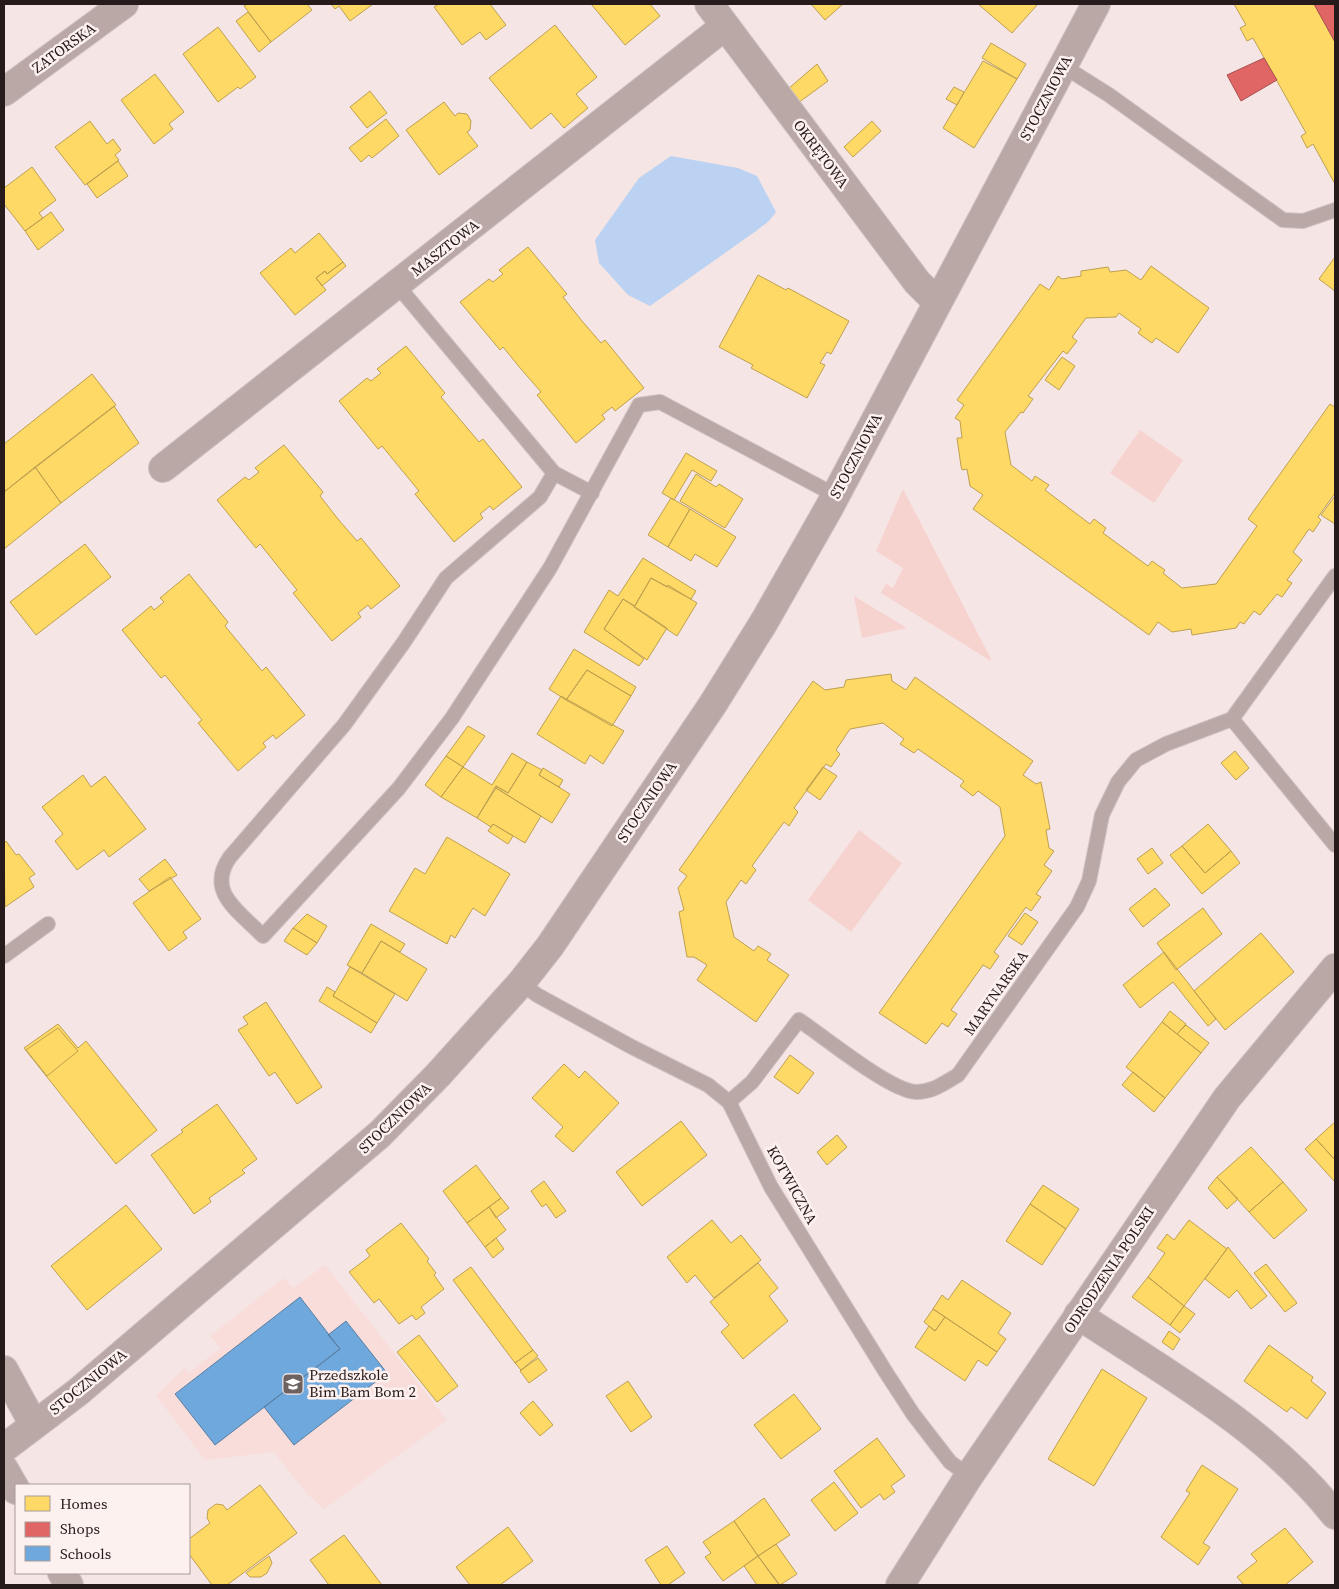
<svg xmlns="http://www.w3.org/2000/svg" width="1339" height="1589" font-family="'Source Serif 4',serif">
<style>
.built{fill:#f9ddda}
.green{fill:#f7d3d0}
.water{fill:#bcd2f3}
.homes{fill:#ffd966;stroke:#bea04f}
.shops{fill:#e06666;stroke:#a8504f}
.schools{fill:#6fa8dc;stroke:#597ea2}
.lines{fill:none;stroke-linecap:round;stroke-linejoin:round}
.service-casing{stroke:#cec2c1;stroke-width:16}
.minor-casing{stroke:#cec2c1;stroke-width:30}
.service{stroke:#baa8a6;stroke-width:14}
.minor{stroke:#baa8a6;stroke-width:28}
.labels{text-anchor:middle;stroke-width:5;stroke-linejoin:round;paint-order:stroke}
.street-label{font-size:15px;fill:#261b1a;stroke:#fdf1f0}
.poi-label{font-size:15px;fill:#261b1a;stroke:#fdf1f0;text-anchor:start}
</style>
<rect width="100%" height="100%" fill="#f5e5e4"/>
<path class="built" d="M325,1265L447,1420L324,1509L307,1494L274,1452L205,1460L156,1395L185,1368L188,1373L221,1348L210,1336L284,1278L293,1288Z"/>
<path class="green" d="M1140,430L1183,460L1154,503L1110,473Z
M903,489L991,659V661L881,593L886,584L893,588L903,568L876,551Z
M854,596L907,628L862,638Z
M859,830L902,863L851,932L808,900Z"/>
<path class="water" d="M671,156L738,168L757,176L776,212L769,221L756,231L650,306L628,295L599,263L595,240L639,178Z"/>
<path class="homes" d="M248,4H307L312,10L271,42L244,6Z
M331,4H373L350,21L339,6L335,9Z
M439,4H490L506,25L486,40L480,32L462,45L434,7Z
M591,4H650L660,16L625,45Z
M811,4H843L825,20Z
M978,4H1038L1012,33Z
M1234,4H1314L1335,42V184L1313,144L1307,148L1301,136L1306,133L1253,38L1247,41L1240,28L1246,25Z
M248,12L271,42L259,52L236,21Z
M555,25L597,77L576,94L588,108L564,128L551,113L531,129L489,78Z
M218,27L256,77L240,89L238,87L218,102L183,54Z
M991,43L1026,64L1017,79L982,58Z
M983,61L1017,79L974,148L943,128Z
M817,64L828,81L798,103L788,89Z
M155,74L184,112L169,124L173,129L154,144L121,100Z
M954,87L964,92L957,105L946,99Z
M370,91L387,113L367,128L350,107Z
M444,102L455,116L458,113L467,114L471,121L470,130L467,132L478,146L439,175L406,130Z
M386,119L399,136L372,158L369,155L361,162L349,148Z
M90,121L107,144L113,139L121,150L115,155L119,160L85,185L55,147Z
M872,121L881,131L853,157L844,147Z
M118,161L128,176L97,198L87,184Z
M32,167L56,200L39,213L43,218L25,231L4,204V188Z
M51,212L64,230L38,250L25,231Z
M319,233L343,262L327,274L325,271L316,278L326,290L295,315L260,273L291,248L295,253Z
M528,247L567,294L563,297L582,321L601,343L605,340L644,388L615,411L612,407L602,415L605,419L576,443L537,395L541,392L521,369L503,347L500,350L460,302L489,279L493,282L503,274L499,270Z
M1335,257V291L1319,279Z
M343,262L346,266L322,286L316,278L325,271L327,274Z
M1151,266L1209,308L1178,353L1156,338L1152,343L1138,333L1141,329L1119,313L1116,317L1086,318L1072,337L1077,341L1067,354L1063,351L1028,396L1033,399L1023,413L1021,412L1005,432L1011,465L1032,481L1035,476L1049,485L1045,490L1090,524L1094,519L1106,528L1103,533L1148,566L1152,561L1165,570L1163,573L1182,588L1216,584L1257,526L1248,519L1330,404L1335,407V493L1318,517L1321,520L1313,532L1309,529L1293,552L1302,560L1287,580L1292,583L1282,597L1277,594L1260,615L1254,611L1244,624L1240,622L1236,628L1192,635L1191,629L1172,632L1158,622L1149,635L973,509L983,495L970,486L967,469L962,470L961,466L957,438H962L960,421L955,418L964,405L957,400L1040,284L1049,290L1058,276L1062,279L1081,276V271L1108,267L1110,272L1126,270L1141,280Z
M758,275L786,290L788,288L849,321L831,354L827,352L820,363L825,365L807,398L751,368L753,365L719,347Z
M406,346L445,393L441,397L479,442L483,439L522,487L493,510L490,506L480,514L483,518L454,542L415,494L419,491L382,446L378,449L339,401L367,378L371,381L381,373L377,369Z
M1062,357L1075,366L1059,390L1045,380Z
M92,374L116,405L4,492V444Z
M114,406L139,443L61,503L35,467Z
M284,445L323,492L320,496L338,519L357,541L361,538L400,586L371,609L368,605L358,613L361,617L332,641L293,593L297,590L260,544L256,548L217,500L245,477L249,480L259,472L255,468Z
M686,453L717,471L711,481L692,470L674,500L662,493Z
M35,467L61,503L4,549V492Z
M696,474L716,487L719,484L743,499L725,528L680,501Z
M1335,496V524L1321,515Z
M671,498L690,509L668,547L648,535Z
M690,509L736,537L717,567L695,554L691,561L668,547Z
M85,544L111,577L36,635L10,602Z
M643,558L696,591L691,599L651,578L635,606L623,599L604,629L644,659L639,666L584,632L609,590L618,596Z
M189,574L228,622L225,626L262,671L266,667L305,715L276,739L273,735L263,743L266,747L238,771L198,723L202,720L183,697L165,675L161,678L122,630L151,606L154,610L164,602L160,598Z
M651,578L667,587L668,585L697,603L677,636L634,607Z
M623,599L667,628L647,660L604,629Z
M574,649L636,687L631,696L587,670L566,700L549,689Z
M587,670L631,696L612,726L566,700Z
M891,674L892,681L906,690L915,677L1033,761L1023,775L1036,784L1041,782L1050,829L1046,830L1049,848L1054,851L1044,865L1052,871L1036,894L1041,897L1031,911L1026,907L994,952L999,956L990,969L983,965L951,1010L957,1014L948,1027L942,1023L926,1044L879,1013L1005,836L1000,807L978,791L973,796L960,786L964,781L918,749L914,753L900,744L904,739L883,723L850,729L836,750L840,754L831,767L826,764L794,808L798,812L789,826L784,822L752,866L756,870L746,884L741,880L726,902L734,937L754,951L758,946L771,954L767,960L789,975L756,1022L697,980L707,965L694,957H687L679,912L684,910L678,888L687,876L679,870L813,681L825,690L844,687L846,680Z
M561,696L624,731L603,764L590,755L585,764L537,734Z
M468,726L485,736L463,767L446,756Z
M1235,751L1249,768L1236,780L1221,763Z
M512,753L527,762L508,793L496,786L477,818L441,797L463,767L492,785Z
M446,756L463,767L441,797L425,785Z
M527,762L542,770L539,775L570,794L552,823L496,788V786L508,793Z
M823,767L837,776L820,800L806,790Z
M543,768L563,780L559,787L539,775Z
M83,775L91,787L105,776L146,829L109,857L104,850L77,870L55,841L63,834L42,807Z
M496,788L541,816L525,843L493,824L491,827L477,818Z
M493,824L513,836L508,844L488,831Z
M1208,824L1231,851L1205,873L1182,846Z
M447,837L510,874L485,916L473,908L455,938L451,935L447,944L389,911L415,868L425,874Z
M6,841L16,855L19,854L35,874L29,878L34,887L5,907L4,843Z
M1182,846L1205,873L1231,851L1240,863L1202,894L1170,855Z
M1152,848L1163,863L1148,874L1137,859Z
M165,859L177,875L149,891L139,879Z
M170,877L201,919L183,932L187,938L169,951L133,903Z
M1155,888L1170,905L1143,927L1129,909Z
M1203,908L1222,934L1176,970L1157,943Z
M1025,913L1038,922L1022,945L1008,936Z
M307,914L327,926L317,943L293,928Z
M371,924L405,944L400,952L381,941L362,973L347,965Z
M293,928L317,943L307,955L284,941Z
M1261,933L1294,972L1225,1030L1194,991Z
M381,941L427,969L407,1001L362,973Z
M1164,952L1216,1019L1208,1026L1173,982L1140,1008L1123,985Z
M350,967L395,994L377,1023L333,996Z
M327,987L335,992L333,996L377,1023L371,1033L319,1001Z
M266,1002L322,1087L297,1104L275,1072L269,1076L238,1030L248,1024L243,1017Z
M1170,1011L1186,1024L1177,1034L1162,1022Z
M1162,1022L1201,1053L1165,1098L1126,1067Z
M58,1024L78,1048L86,1041L157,1130L116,1164L24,1048Z
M1186,1025L1209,1043L1201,1053L1177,1034Z
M58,1028L78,1051L47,1076L26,1050Z
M790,1055L814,1073L798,1094L774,1077Z
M564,1064L579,1078L585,1071L619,1103L573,1152L555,1136L563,1127L532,1098Z
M1133,1072L1165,1098L1154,1112L1122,1085Z
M217,1104L257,1159L242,1170L245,1173L209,1198L211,1202L194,1214L151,1155L183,1132L181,1130Z
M681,1121L707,1155L642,1206L616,1172Z
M1335,1122V1160L1316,1139Z
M837,1135L847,1147L827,1165L817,1152Z
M1316,1139L1335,1160V1182L1305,1149Z
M1251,1147L1283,1182L1249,1212L1217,1177Z
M476,1165L501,1198L467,1223L443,1191Z
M1217,1177L1238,1199L1227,1209L1208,1188Z
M544,1181L566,1211L556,1218L546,1204L542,1207L531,1191Z
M1283,1182L1307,1210L1274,1239L1249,1212Z
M1043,1185L1079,1209L1066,1229L1030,1204Z
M501,1198L509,1208L496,1218L489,1207Z
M1030,1204L1066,1229L1042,1265L1006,1241Z
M126,1205L162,1249L87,1310L51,1266Z
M489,1207L506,1230L485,1247L467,1223Z
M712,1220L731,1243L741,1235L761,1260L714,1298L695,1275L687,1283L667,1257Z
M1189,1220L1227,1249L1184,1306L1148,1277L1165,1253L1157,1248L1167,1234L1174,1240Z
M401,1223L429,1259L427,1261L436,1273L434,1275L444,1289L421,1307L425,1313L416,1320L412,1315L399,1324L379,1299L374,1303L349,1272L370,1256L366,1250Z
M496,1238L504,1249L493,1258L485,1247Z
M1228,1247L1267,1296L1251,1309L1237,1290L1229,1298L1205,1279Z
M758,1263L778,1288L769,1296L788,1321L743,1359L721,1332L729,1325L710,1302Z
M1266,1264L1297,1303L1285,1312L1254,1273Z
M471,1267L533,1350L515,1363L453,1280Z
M1148,1277L1184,1306L1170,1325L1132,1297Z
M962,1280L1011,1313L998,1333L1006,1339L997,1352L933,1309L942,1295L948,1300Z
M1184,1306L1195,1314L1180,1333L1170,1325Z
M933,1309L945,1317L935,1331L924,1322Z
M945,1317L997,1352L987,1366L978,1360L965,1381L915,1347L929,1326L935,1331Z
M1169,1331L1180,1339L1173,1350L1162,1342Z
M419,1335L458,1386L437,1402L397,1352Z
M1269,1345L1313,1377L1311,1381L1326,1393L1307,1419L1291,1407L1287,1412L1244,1381Z
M533,1350L538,1356L521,1370L515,1363Z
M538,1358L547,1370L529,1383L520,1371Z
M1102,1369L1147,1398L1094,1486L1048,1459Z
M628,1381L652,1417L631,1432L606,1396Z
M794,1394L821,1429L781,1459L754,1425Z
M533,1401L553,1425L540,1436L520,1413Z
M877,1438L905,1476L891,1486L895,1492L884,1500L880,1494L861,1508L834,1471Z
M1202,1465L1238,1489L1203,1543L1210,1547L1198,1565L1161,1537L1190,1493L1186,1491Z
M834,1482L858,1513L835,1531L811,1500Z
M260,1485L297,1533L227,1585H212L189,1554V1539L210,1523L207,1518L208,1510L216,1504L223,1505L227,1510Z
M764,1498L790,1535L758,1556L734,1521Z
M734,1521L758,1556L723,1581L705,1557L711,1553L703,1542Z
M508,1527L533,1561L500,1585H470L456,1567Z
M1285,1528L1313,1562L1285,1585H1244L1237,1577L1257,1561L1251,1554Z
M344,1535L382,1585H329L310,1560Z
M776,1544L797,1574L780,1585L758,1556Z
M667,1546L685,1573L668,1585H661L645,1560Z
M269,1556L272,1563L267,1573L261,1577H250L246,1573Z
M758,1556L763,1563L779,1585H757L744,1566Z"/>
<path class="shops" d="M1314,4H1335V42Z
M1264,58L1277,80L1241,101L1227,75Z"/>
<path class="schools" d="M300,1297L340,1349L215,1445L175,1394Z
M346,1321L387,1373L294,1445L264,1407L340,1349L328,1335Z"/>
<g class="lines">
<g class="service-casing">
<path id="service" d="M1063,66L1109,95L1283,220L1303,221L1335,210
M397,285L554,473
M592,493L554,473L540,497L446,578L404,642L344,725L230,857C205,892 240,912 263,936L399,788L452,718L550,568L639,405L660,402L835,495
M1335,576L1232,719L1335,845
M4,956L48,924
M521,983L537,995L632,1047L708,1085L729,1102L771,1187L887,1374L913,1414L950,1462L969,1476
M729,1102L752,1082L799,1020C823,1036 890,1091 916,1092C933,1092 944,1083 958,1075L1077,907L1089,881L1102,815L1118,782L1136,760L1166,744L1232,719"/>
</g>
<g class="minor-casing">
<path id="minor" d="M709,4L917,282L937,302
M4,92L124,4
M163,468L725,26
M1078,1315C1168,1374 1268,1430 1335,1515
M4,1370L34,1425
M4,1448L78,1392L380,1134L438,1075L521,983L550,946L713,704L764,622L830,506L1096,4
M4,1469L16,1490
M62,1573L69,1585
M900,1585L969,1476L1227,1098L1335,968"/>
</g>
<use href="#service" class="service"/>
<use href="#minor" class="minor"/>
</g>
<defs>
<g id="school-square" transform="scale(1.125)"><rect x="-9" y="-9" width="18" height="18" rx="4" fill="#6e6261" stroke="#fdf1f0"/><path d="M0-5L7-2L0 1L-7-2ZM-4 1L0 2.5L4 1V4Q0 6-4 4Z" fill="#fff"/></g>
</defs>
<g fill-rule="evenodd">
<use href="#school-square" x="293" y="1384"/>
</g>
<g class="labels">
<g class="street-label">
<text transform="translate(64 48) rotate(-36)" y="5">ZATORSKA</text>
<text transform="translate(1046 98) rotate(-62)" y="5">STOCZNIOWA</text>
<text transform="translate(821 154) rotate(53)" y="5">OKRĘTOWA</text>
<text transform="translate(445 248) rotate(-38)" y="5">MASZTOWA</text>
<text transform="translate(856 456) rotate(-62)" y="5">STOCZNIOWA</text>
<text transform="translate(647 802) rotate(-56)" y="5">STOCZNIOWA</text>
<text transform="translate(996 993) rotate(-55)" y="5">MARYNARSKA</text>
<text transform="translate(395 1118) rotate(-44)" y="5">STOCZNIOWA</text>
<text transform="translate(792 1185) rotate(61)" y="5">KOTWICZNA</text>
<text transform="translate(1109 1270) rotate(-56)" y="5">ODRODZENIA POLSKI</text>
<text transform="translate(88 1382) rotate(-39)" y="5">STOCZNIOWA</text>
</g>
<g class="poi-label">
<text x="309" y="1380">Przedszkole<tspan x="309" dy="17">Bim Bam Bom 2</tspan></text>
</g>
</g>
<rect width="1339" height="1589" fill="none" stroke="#261b1a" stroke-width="10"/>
<rect x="15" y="1484" width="175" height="90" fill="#fdf1f0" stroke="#a79b9a"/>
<rect x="25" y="1496" width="25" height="15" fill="#ffd966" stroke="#a79b9a"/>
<text x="60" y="1509" font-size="15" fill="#261b1a">Homes</text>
<rect x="25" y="1522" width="25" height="15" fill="#e06666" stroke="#a79b9a"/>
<text x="60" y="1534" font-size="15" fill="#261b1a">Shops</text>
<rect x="25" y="1546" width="25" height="15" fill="#6fa8dc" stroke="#a79b9a"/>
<text x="60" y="1559" font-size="15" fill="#261b1a">Schools</text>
</svg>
